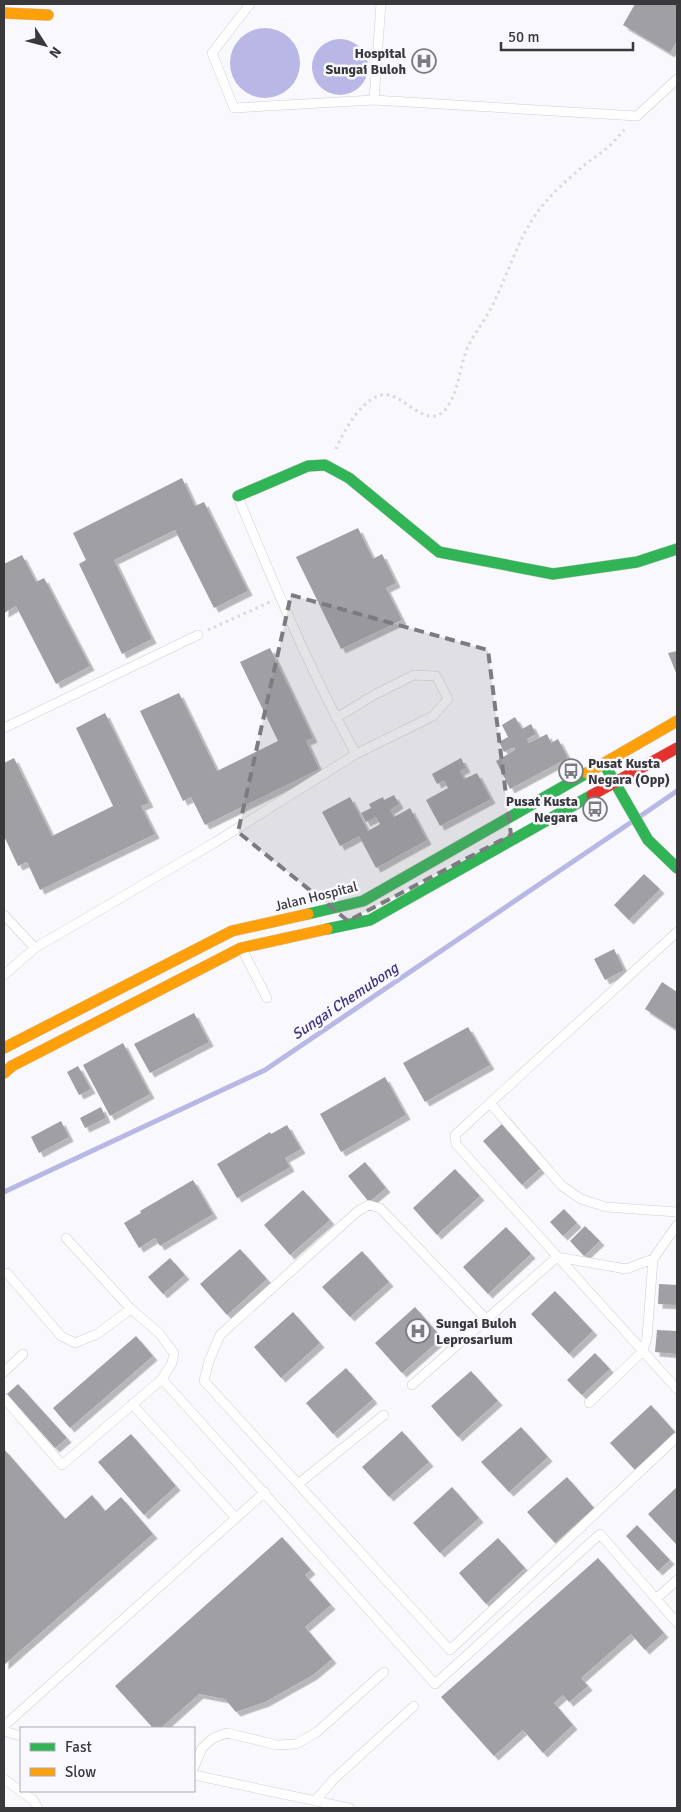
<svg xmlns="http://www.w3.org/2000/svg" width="681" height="1812" font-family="Signika,sans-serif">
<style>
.water{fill:#b9b7e5}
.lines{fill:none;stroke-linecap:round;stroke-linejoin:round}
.stream{stroke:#b9b7e5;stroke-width:5}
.building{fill:#a0a0a4;filter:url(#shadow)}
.lane-casing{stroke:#cfcfd2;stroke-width:10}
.fast-casing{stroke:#cfcfd2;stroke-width:12}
.slow-casing{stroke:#cfcfd2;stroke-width:12}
.jam-casing{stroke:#cfcfd2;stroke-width:12}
.path{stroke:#dadada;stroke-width:3;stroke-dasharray:2.5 4;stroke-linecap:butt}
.lane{stroke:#fefeff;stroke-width:9}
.fast{stroke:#30b455;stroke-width:11}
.slow{stroke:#ff9f0a;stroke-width:11}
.jam{stroke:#e5322d;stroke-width:11}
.marked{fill:#7c7c80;fill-opacity:0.2;stroke:#7c7c80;stroke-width:4;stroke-dasharray:10 6;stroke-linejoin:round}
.labels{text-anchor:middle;stroke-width:5;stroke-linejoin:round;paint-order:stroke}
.poi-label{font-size:14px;font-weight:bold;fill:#39393c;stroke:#f8f8fe;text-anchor:end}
.street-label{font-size:14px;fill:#39393c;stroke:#f8f8fe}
.water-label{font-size:15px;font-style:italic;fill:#3f337f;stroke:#f8f8fe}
</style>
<defs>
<filter id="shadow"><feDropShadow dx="4.5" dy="4.5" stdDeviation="0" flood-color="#0004"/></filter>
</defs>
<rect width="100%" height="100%" fill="#f9f9fd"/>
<path class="water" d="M230 63a35 35 0 1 1 70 0a35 35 0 1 1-70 0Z
M312 67a28 28 0 1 1 56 0a28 28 0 1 1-56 0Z"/>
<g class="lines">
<path class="stream" d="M642,815L677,791
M4,1192L265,1070L630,823"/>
</g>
<path class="building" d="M635,4H677V41L670,53L623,25Z
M182,478L195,506L204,502L248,591L214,608L175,530L114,560L152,639L122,654L79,564L86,560L73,533Z
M358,528L373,559L382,554L396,583L386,588L402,620L341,649L296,557Z
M22,555L36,582L44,578L90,666L56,684L16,606L4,613V564Z
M270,648L313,738L306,741L319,769L205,825L191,797L183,801L140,711L179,693L217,771L278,741L240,662Z
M677,651V675L668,653Z
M105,713L149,803L141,806L155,834L40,890L27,862L18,866L4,836V763L14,758L52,836L113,806L76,728Z
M515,717L522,729L531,724L536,734L527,739L529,743L547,734L551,743L558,739L568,758L510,789L496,761L515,750L514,747L504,752L499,742L508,737L502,725Z
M461,758L466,768L460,771L464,779L477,773L491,799L440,826L426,800L448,788L444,780L437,784L432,774Z
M394,795L399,804L390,810L394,817L410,808L427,840L376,868L359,836L340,846L322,812L350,797L368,831L380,824L376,817L366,822L361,813L371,808L369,804L383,797L384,800Z
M644,874L660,889L629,920L614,905Z
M614,949L624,970L605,980L594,959Z
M662,982L677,992V1030L645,1009Z
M194,1013L209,1042L150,1073L134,1044Z
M468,1027L490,1065L425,1102L403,1063Z
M123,1043L150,1094L110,1116L83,1065Z
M78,1066L91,1089L79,1095L67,1072Z
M385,1077L406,1115L341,1152L320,1114Z
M101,1107L106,1118L85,1128L80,1118Z
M61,1121L69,1137L39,1153L31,1137Z
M502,1124L541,1168L522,1185L483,1141Z
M287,1125L301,1149L285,1158L290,1167L237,1198L217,1164L270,1132L271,1134Z
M365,1162L386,1188L369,1202L348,1176Z
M455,1169L480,1196L437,1235L413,1208Z
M193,1180L213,1214L160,1246L155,1238L139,1248L124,1223L141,1213L140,1211Z
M303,1190L330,1220L290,1255L264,1225Z
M564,1209L577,1223L563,1236L550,1222Z
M585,1226L600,1241L584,1256L570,1241Z
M506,1227L531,1254L488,1294L463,1267Z
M240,1249L267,1279L227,1315L200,1284Z
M362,1251L389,1282L350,1317L322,1287Z
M170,1258L185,1275L163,1294L148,1277Z
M659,1284L677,1285V1305L658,1304Z
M555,1291L593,1331L569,1354L531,1314Z
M415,1307L442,1338L402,1373L375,1343Z
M293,1312L320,1343L281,1378L254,1347Z
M657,1330L677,1331V1354L655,1352Z
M136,1336L153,1356L70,1428L53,1408Z
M595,1353L610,1369L582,1395L567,1380Z
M346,1368L373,1399L333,1434L306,1403Z
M471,1371L498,1401L458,1437L431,1406Z
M18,1384L67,1438L55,1448L7,1394Z
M651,1405L676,1433L636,1471L610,1443Z
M521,1427L548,1457L509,1492L481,1462Z
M402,1431L429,1462L389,1497L362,1467Z
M131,1434L176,1486L144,1515L98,1462Z
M4,1449L65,1519L92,1495L105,1511L121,1497L153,1534L4,1665Z
M567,1477L594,1508L555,1543L527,1512Z
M452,1487L479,1518L440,1553L413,1523Z
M677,1487V1545L648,1514Z
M637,1525L670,1560L658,1571L626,1536Z
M282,1537L311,1570L305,1575L331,1605L305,1627L332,1659L313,1675L265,1702L236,1712L225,1699L199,1694L161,1728H153L115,1686Z
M498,1538L525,1568L486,1604L459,1573Z
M598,1558L664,1633L645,1650L631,1634L581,1678L588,1686L569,1702L563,1695L554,1703L573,1725L543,1753L523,1730L494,1756L441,1697Z"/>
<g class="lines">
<g class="lane-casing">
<path id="lane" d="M250,4L212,53L234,108L374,100L637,116L677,79
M374,100L381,4
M238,497C274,584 310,671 356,754
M4,728L198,635
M4,915L35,948
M677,932L455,1135L456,1144L677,1389
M242,949L267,998
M4,975L35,948L214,843L356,754L433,716L448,699L436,676L414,675L376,694L336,718
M490,1103L562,1186L581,1199L606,1207L677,1212
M7,1273L61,1336L75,1343L97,1334L131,1309
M487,1320L380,1208L369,1205L358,1211L220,1335L209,1361L204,1381L450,1650L677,1437
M4,1372L23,1354
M162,1379L435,1684L600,1534L677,1623
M412,1385L557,1257L626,1269L653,1259
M4,1398L62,1465L162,1379L172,1363L174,1353L159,1333L131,1309L66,1238
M589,1403L643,1351L647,1338L653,1259L677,1225
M132,1404L236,1518
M298,1484L384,1415
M656,1599L677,1580
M4,1726L265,1492
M4,1731L21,1736
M194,1767L202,1748L213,1738L227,1733L277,1745L296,1744L317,1732L384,1672
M194,1775L349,1808
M4,1779L33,1800L38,1808
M315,1801L333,1780L414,1706"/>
</g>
<g class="fast-casing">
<path id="fast" d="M238,496L308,466L325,465L349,478L439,552L553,574L637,562L677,549
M607,769L648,840L677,868
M308,914L363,901L587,773
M327,929L370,920L592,795"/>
</g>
<g class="slow-casing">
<path id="slow" d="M4,13L48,15
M587,773L677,721
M4,1048L232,931L308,914
M4,1073L12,1066L241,948L327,929"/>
</g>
<g class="jam-casing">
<path id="jam" d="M592,795L677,748"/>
</g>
<path class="path" d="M336,449C343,432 366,390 389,395C407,399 428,429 445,410C459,393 459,368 467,349C473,335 483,323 490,310C506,280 515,246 534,217C547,197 568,179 587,163C594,157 602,153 608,147C615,141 620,134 626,128
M208,630L270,602"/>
<use href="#lane" class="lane"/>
<use href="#fast" class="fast"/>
<use href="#slow" class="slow"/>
<use href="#jam" class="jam"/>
</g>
<path class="marked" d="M291,595L488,650L511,835L348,921L238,832Z"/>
<defs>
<g id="hospital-ring" transform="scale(1.25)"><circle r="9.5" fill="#f8f8fe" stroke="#7c7c80" stroke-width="1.5"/><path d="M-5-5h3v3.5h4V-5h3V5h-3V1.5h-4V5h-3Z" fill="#7c7c80"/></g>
<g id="bus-ring" transform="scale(1.25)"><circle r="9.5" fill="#f8f8fe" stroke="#7c7c80" stroke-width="1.5"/><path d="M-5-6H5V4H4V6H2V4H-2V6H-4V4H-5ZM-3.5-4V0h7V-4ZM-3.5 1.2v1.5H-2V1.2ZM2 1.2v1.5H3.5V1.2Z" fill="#7c7c80"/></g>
</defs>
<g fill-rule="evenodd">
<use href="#hospital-ring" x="424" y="61"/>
<use href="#bus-ring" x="571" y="771"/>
<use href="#bus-ring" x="595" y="809"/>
<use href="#hospital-ring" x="418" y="1331"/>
</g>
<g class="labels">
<g class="poi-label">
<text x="406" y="58">Hospital<tspan x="406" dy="16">Sungai Buloh</tspan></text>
<text x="588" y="768" text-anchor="start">Pusat Kusta<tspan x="588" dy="16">Negara (Opp)</tspan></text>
<text x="578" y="806">Pusat Kusta<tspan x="578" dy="16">Negara</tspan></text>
<text x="436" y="1328" text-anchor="start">Sungai Buloh<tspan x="436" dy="16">Leprosarium</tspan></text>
</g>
<g class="street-label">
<text transform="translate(316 896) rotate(-14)" y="5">Jalan Hospital</text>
</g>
<g class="water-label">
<text transform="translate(345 1001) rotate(-34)" y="5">Sungai Chemubong</text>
</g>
</g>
<rect width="681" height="1812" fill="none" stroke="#39393c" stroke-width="10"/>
<rect x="20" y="1727" width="175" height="65" fill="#f8f8fe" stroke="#acacb0"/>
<rect x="30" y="1743" width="25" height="8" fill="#30b455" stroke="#acacb0"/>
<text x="65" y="1752" font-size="15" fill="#39393c">Fast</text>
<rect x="30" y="1768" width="25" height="8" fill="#ff9f0a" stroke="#acacb0"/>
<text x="65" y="1777" font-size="15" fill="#39393c">Slow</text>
<g transform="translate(45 45) rotate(126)" stroke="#f8f8fe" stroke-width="4" paint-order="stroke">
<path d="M0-4L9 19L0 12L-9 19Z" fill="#39393c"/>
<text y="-8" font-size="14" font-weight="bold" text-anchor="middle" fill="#39393c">N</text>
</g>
<path d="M501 42v8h132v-8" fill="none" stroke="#39393c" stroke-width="2.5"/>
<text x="508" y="42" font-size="15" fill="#39393c" stroke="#f8f8fe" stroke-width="4" paint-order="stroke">50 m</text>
</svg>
